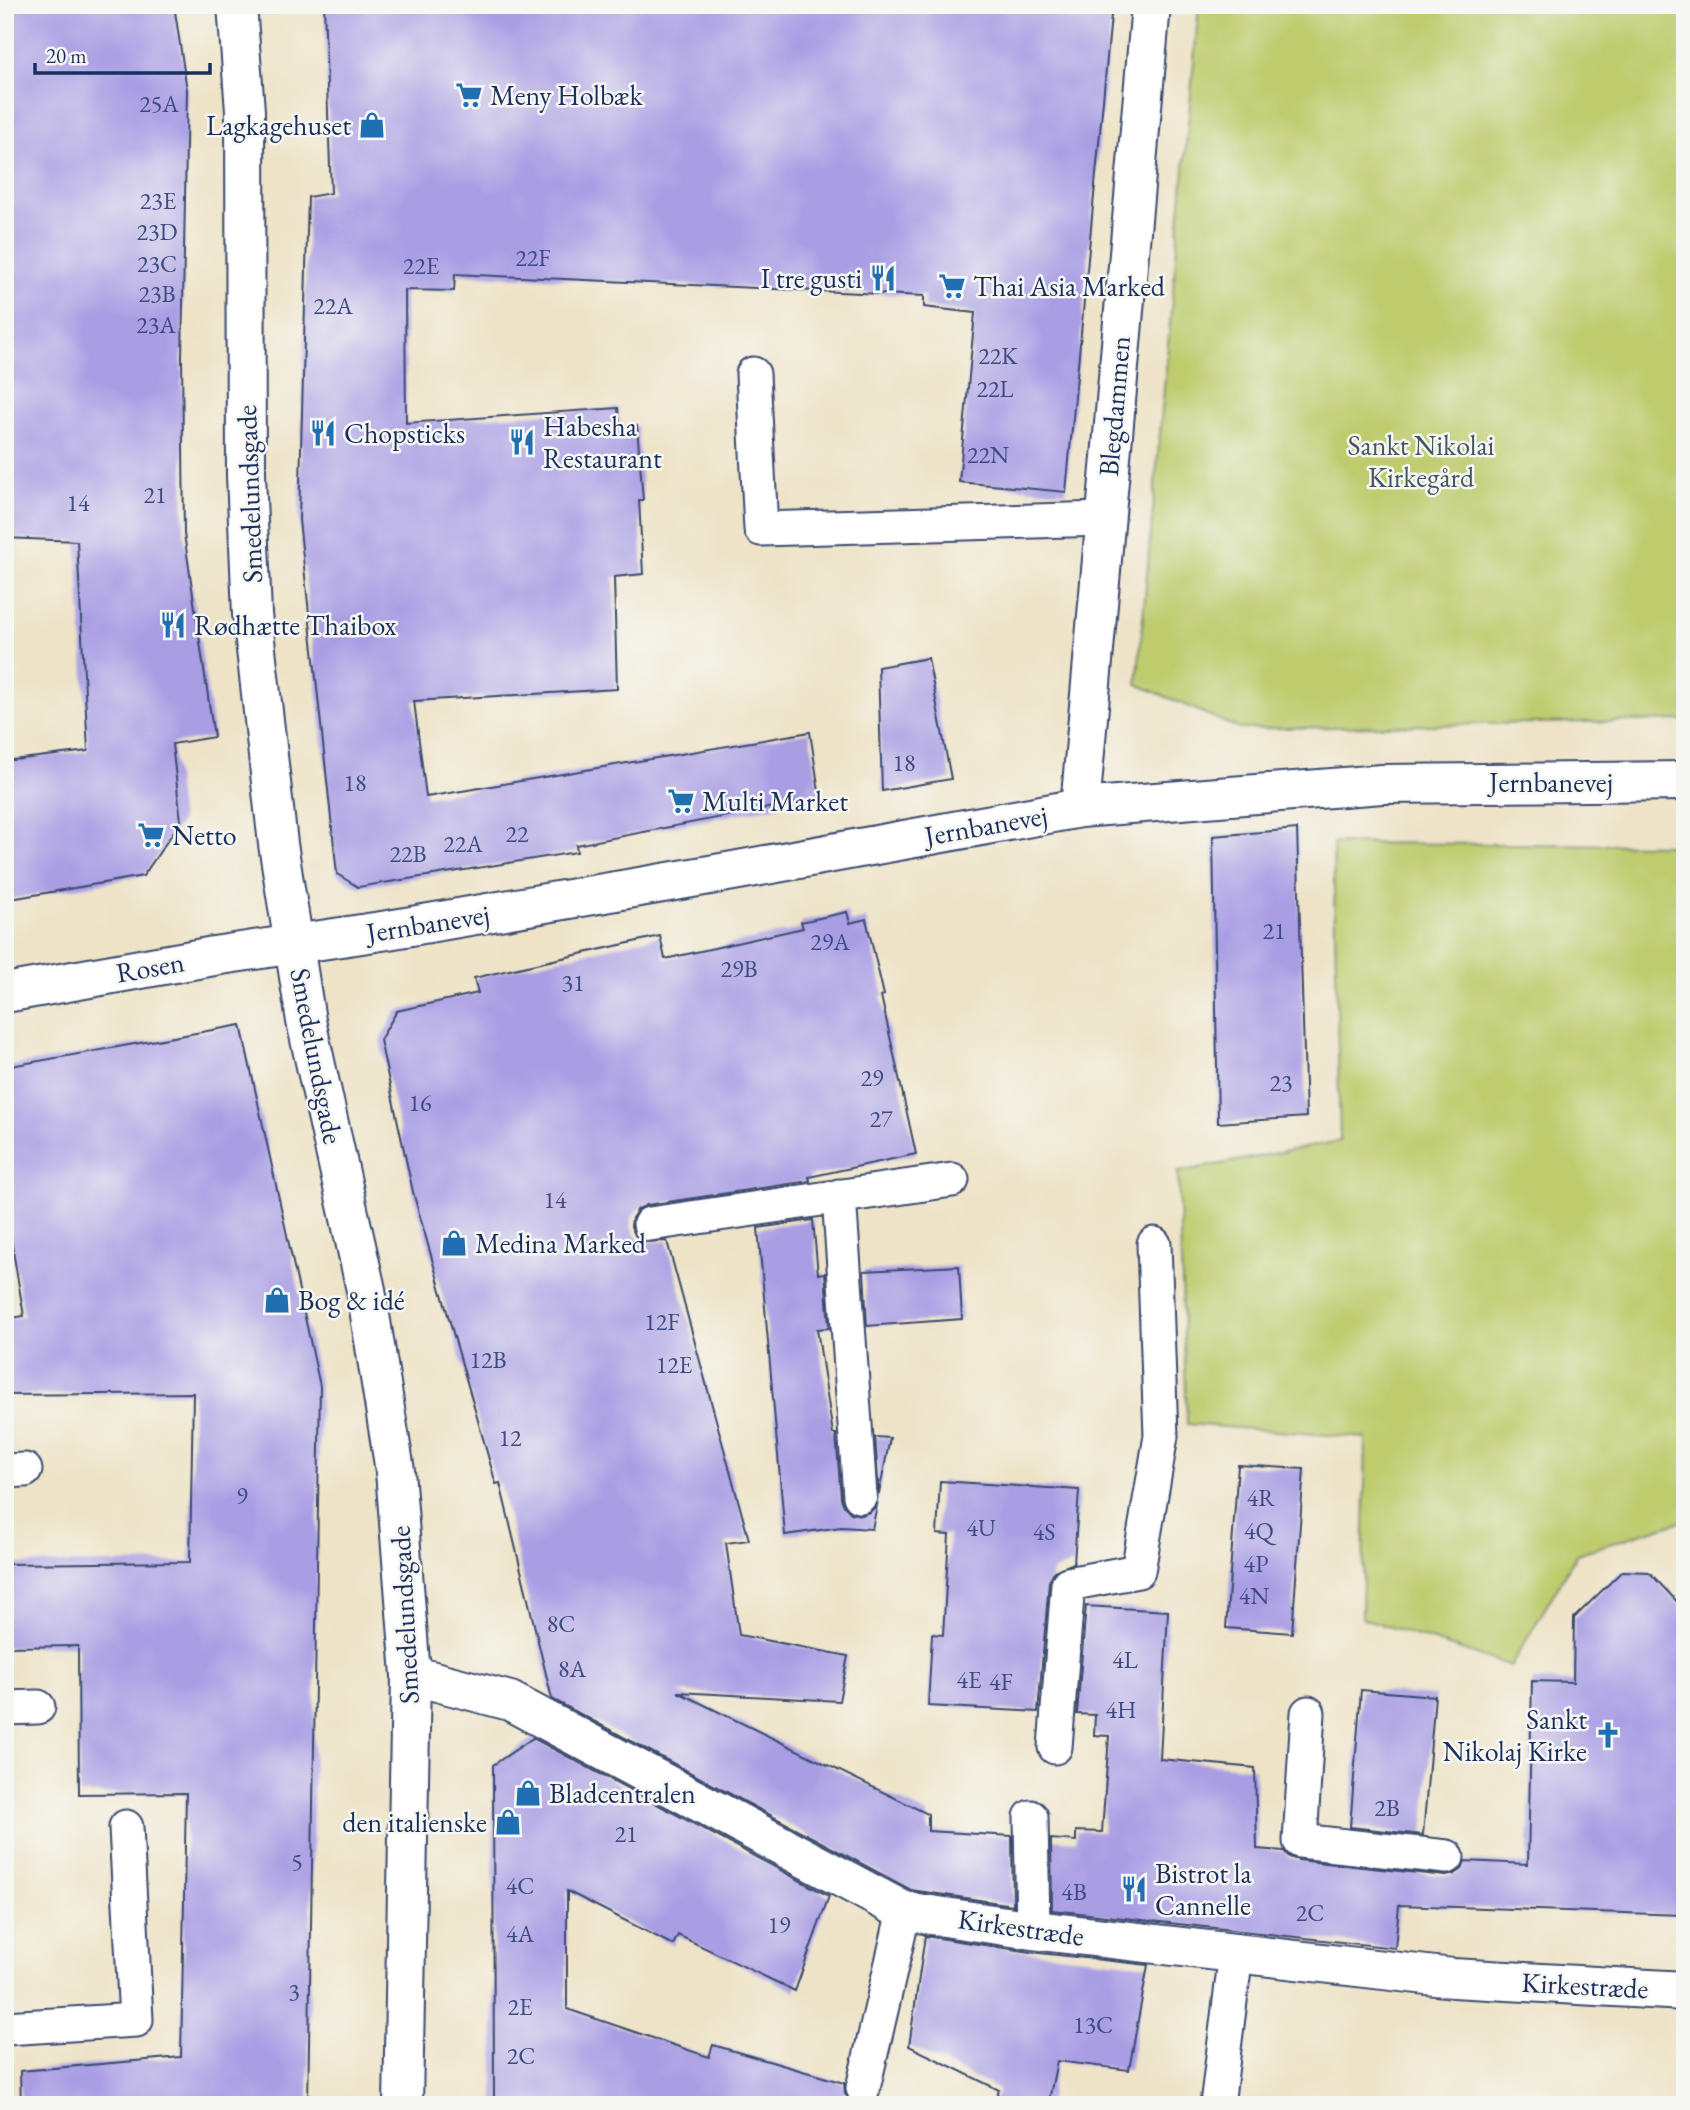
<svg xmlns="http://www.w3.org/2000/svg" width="1690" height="2110" font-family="'EB Garamond',serif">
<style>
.green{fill:#becc6e;stroke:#6c7e66;stroke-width:2}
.building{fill:#a99ee4}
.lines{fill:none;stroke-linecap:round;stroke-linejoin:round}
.lane-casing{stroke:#3b4a6e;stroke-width:37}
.street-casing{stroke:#3b4a6e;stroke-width:42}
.secondary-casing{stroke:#3b4a6e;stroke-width:42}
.lane{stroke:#fff;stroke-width:33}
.street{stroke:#fff;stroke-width:38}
.secondary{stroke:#fff;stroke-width:38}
.labels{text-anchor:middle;stroke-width:5;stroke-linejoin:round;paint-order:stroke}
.number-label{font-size:24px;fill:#3e4b80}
.poi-label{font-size:28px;fill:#1b2f5e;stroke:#f6f6f2;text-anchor:start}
.street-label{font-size:28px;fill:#1b2f5e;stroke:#f6f6f2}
.park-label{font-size:28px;fill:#445662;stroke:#f6f6f2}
</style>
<rect width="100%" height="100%" fill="#f6f6f2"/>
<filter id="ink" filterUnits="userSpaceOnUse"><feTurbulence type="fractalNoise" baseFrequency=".0143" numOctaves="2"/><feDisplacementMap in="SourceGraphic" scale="14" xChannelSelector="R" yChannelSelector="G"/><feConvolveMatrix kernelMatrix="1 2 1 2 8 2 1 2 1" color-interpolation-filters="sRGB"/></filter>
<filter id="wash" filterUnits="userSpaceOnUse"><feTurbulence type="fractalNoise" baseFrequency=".00686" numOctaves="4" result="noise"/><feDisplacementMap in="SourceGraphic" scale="28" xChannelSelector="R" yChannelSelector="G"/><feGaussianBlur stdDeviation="1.57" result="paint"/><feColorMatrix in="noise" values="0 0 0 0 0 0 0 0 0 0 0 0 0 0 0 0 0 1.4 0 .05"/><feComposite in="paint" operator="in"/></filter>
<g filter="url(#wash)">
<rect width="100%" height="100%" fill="#eee3c7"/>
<path class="green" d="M1199,5H1685V720L1240,729L1137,684Z
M1333,843L1685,845V1520L1577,1554L1511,1666L1362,1618L1366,1438L1187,1424L1178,1172L1340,1141Z"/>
<g id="blocks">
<path class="building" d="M5,5H174L187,90L182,357L184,534L214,737L172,744L181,821L143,876L5,900V761L88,751L77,541L5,538Z
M324,5H1112L1066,492L959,482L975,313L924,307V296L455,274L454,291L405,290L406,423L618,408L620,427L637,426L643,500H639L643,574L614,577L617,689L414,701L426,797L810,732L820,798L576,845L577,852L358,887L337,874L299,520L308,197L331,193Z
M928,658L951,779L882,791L878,667Z
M1297,829L1306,1117L1218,1123L1213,836Z
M847,912L850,923L866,919L884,995L881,996L916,1154L809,1177L810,1181L647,1205L638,1209L632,1218L631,1226L635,1235L642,1242L667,1241L749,1540L726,1543L739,1635L848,1656L839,1701L678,1692L928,1814V1831L1012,1836L1013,1905L911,1890L552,1699L500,1483L496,1484L413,1192L380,1040L397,1011L478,993L474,978L660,936L665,959L803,928L801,922Z
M241,1025L320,1386L308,2105H21L20,2071L181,2057L186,1793L79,1794L78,1646L5,1647V1564L190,1562L193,1393L5,1395V1319L24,1316L5,1204V1067Z
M813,1220L818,1274L825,1273L829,1328L817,1329L833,1434H836L841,1498L844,1506L851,1513L861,1515L870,1512L877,1505L872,1529L841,1527L785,1535L758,1228Z
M959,1266L962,1319L867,1326L864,1271Z
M875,1437L890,1438L879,1494Z
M1238,1465L1304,1469L1292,1633L1226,1628Z
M940,1481L1079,1490L1074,1563L1054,1571L1049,1582L1038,1712L928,1706L932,1634L943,1635L949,1535L937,1534Z
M1622,1571L1649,1572L1685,1610V1908H1682V1915L1399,1905L1395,1948L1052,1910L1051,1839L1076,1841V1831L1102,1832L1109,1736L1094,1735L1095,1715L1077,1714L1086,1606L1168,1611L1160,1759L1255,1768L1257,1849L1284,1851L1289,1857L1298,1860L1446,1876L1455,1874L1462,1869L1465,1861L1528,1864L1532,1681L1573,1682L1574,1618Z
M1361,1690L1435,1696L1423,1835L1350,1827Z
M533,1738L829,1896L795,1991L678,1935L673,1945L567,1891V2009L709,2057L713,2045L844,2083L845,2094L855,2105H494L493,1765Z
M925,1936L1031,1952L1148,1965L1129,2070L1057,2061L1048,2105H993L999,2090L909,2046Z"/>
</g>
</g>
<g filter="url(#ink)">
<use href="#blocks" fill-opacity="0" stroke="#3b4a6e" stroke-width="2"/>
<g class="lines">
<g class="lane-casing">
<path id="lane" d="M753,374L761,529L1104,519
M839,1196L860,1496
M650,1224L952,1180
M5,1471L25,1470
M5,1708L38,1707
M1308,1713L1300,1841L1447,1857
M1055,1747L1068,1584L1138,1571L1161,1436L1154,1244
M1031,1817L1033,1930
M5,2028L136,2020L126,1827
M863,2088L904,1911
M1217,2105L1236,1953"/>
</g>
<g class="street-casing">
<path id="street" d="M1080,808L1151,5
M5,993L214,956L388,930L733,871L1080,808L1382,784L1685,781
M411,1675L510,1701L904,1911L1033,1930L1453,1978L1685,1991"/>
</g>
<g class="secondary-casing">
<path id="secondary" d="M237,5L245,111L246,475L252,614L278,844L306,1021L366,1290L395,1471L411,1675L403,2105"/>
</g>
<use href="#lane" class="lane"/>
<use href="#street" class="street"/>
<use href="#secondary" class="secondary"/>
</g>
</g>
<defs>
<g id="supermarket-bare" transform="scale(2.1)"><path d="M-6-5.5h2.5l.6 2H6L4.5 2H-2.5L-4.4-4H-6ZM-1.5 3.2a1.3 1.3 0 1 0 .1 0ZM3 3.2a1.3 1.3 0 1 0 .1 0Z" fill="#1f6fb2" stroke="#f6f6f2" stroke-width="2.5" paint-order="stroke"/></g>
<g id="shop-bare" transform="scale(2.1)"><path d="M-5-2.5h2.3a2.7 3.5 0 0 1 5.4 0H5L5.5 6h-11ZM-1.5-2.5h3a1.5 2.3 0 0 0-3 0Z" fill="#1f6fb2" stroke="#f6f6f2" stroke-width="2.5" paint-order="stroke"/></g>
<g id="restaurant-bare" transform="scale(2.1)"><path d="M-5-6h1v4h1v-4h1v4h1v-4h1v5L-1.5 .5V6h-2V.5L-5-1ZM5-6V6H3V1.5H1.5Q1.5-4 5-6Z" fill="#1f6fb2" stroke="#f6f6f2" stroke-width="2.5" paint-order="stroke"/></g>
<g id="church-bare" transform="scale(2.1)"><path d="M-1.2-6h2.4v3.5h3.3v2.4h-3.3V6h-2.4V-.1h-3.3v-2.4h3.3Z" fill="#1f6fb2" stroke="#f6f6f2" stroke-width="2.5" paint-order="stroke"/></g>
</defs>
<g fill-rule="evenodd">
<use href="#supermarket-bare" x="469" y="95"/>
<use href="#shop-bare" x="372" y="125"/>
<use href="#restaurant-bare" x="883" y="278"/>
<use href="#supermarket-bare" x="952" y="286"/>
<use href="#restaurant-bare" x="323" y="433"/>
<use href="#restaurant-bare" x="522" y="442"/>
<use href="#restaurant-bare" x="173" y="625"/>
<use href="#supermarket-bare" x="681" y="801"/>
<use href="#supermarket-bare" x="151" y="835"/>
<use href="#shop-bare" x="454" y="1243"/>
<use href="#shop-bare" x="277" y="1300"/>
<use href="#church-bare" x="1608" y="1735"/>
<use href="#shop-bare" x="528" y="1793"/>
<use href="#shop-bare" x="508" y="1822"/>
<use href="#restaurant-bare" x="1134" y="1889"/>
</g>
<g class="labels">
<g class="number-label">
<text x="159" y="112">25A</text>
<text x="158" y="209">23E</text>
<text x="157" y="240">23D</text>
<text x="533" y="266">22F</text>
<text x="157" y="272">23C</text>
<text x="421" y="274">22E</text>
<text x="157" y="302">23B</text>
<text x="333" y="314">22A</text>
<text x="156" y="333">23A</text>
<text x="998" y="364">22K</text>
<text x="995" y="397">22L</text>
<text x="988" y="463">22N</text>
<text x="155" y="503">21</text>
<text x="78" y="511">14</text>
<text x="904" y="771">18</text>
<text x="355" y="791">18</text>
<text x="517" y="842">22</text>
<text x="463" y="852">22A</text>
<text x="408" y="862">22B</text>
<text x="1274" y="939">21</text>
<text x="830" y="950">29A</text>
<text x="739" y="977">29B</text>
<text x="573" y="991">31</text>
<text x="872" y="1086">29</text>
<text x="1281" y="1091">23</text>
<text x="420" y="1111">16</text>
<text x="881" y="1127">27</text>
<text x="555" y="1208">14</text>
<text x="662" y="1330">12F</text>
<text x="488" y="1368">12B</text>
<text x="674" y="1373">12E</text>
<text x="510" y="1446">12</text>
<text x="242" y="1504">9</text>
<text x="1261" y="1506">4R</text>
<text x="981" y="1536">4U</text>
<text x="1259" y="1539">4Q</text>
<text x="1044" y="1540">4S</text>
<text x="1256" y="1572">4P</text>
<text x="1254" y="1604">4N</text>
<text x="561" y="1632">8C</text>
<text x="1125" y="1668">4L</text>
<text x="572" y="1677">8A</text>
<text x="969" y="1688">4E</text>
<text x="1001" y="1690">4F</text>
<text x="1121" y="1718">4H</text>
<text x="1387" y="1816">2B</text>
<text x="626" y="1842">21</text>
<text x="297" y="1870">5</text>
<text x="520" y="1894">4C</text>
<text x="1074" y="1900">4B</text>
<text x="1310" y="1921">2C</text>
<text x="779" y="1933">19</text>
<text x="520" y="1942">4A</text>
<text x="294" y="2000">3</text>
<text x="520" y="2015">2E</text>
<text x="1093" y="2033">13C</text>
<text x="521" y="2064">2C</text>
</g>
<g class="poi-label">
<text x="490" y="105">Meny Holbæk</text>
<text x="351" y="135" text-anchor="end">Lagkagehuset</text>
<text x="862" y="288" text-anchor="end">I tre gusti</text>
<text x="973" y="296">Thai Asia Marked</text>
<text x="543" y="436">Habesha<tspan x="543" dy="32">Restaurant</tspan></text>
<text x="344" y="443">Chopsticks</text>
<text x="194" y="635">Rødhætte Thaibox</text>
<text x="702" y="811">Multi Market</text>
<text x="172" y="845">Netto</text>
<text x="475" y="1253">Medina Marked</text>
<text x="298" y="1310">Bog &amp; idé</text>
<text x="1587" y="1729" text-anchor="end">Sankt<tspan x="1587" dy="32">Nikolaj Kirke</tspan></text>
<text x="549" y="1803">Bladcentralen</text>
<text x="487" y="1832" text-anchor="end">den italienske</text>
<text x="1155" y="1883">Bistrot la<tspan x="1155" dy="32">Cannelle</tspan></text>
</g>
<g class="street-label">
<text transform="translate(1114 406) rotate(-85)" y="10">Blegdammen</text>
<text transform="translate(249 494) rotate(-92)" y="10">Smedelundsgade</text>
<text x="1551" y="792">Jernbanevej</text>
<text transform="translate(986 825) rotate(-10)" y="10">Jernbanevej</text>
<text transform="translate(428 923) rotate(-9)" y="10">Jernbanevej</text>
<text transform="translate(150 967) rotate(-10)" y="10">Rosen</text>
<text transform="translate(317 1056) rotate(79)" y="10">Smedelundsgade</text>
<text transform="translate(404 1615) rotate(-93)" y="10">Smedelundsgade</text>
<text transform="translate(1021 1927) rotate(8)" y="10">Kirkestræde</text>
<text transform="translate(1585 1985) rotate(3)" y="10">Kirkestræde</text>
</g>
<g class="park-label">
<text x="1421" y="455">Sankt Nikolai<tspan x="1421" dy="32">Kirkegård</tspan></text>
</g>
</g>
<rect width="1690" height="2110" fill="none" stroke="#f6f6f2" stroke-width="28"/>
<path d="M35 63v10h175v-10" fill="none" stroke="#1b2f5e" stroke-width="3.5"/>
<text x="46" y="63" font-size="21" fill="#1b2f5e" stroke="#f6f6f2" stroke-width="5" paint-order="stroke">20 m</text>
</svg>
